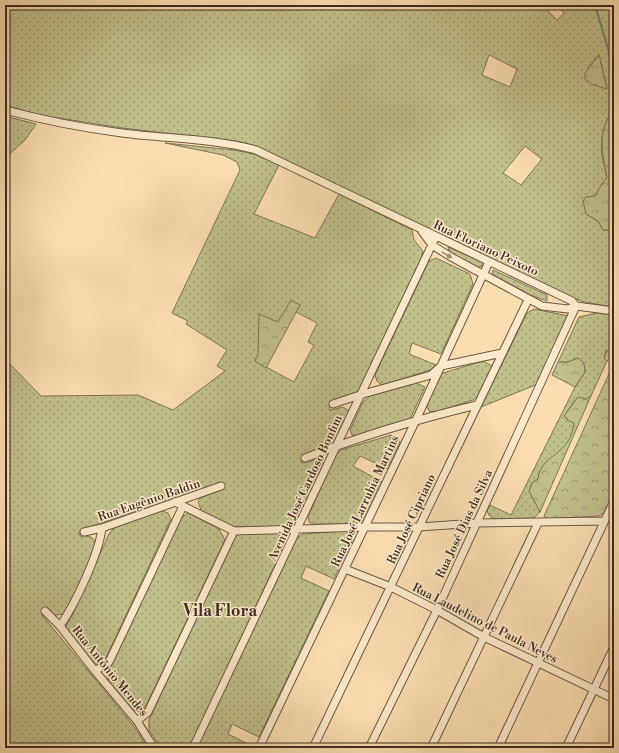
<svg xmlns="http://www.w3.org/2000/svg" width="619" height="753" font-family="'Libre Bodoni',serif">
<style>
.grass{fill:url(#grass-dots);stroke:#7e7656;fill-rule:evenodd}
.forest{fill:url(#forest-crowns);stroke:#7e7656}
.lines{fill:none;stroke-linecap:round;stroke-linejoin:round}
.stream{stroke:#788272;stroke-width:2}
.minor-casing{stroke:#6c5844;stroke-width:9}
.minor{stroke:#fce9cb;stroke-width:7}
.oneway{fill:#9c8a76}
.labels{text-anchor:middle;stroke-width:3;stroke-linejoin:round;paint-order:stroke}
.street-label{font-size:12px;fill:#3d2b21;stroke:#fce9cb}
.district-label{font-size:16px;font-weight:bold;fill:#3d2b21;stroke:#fce9cb}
</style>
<defs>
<pattern id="grass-dots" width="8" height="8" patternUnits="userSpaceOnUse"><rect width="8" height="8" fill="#c0c08a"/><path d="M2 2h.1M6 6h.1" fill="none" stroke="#9d9c70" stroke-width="1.8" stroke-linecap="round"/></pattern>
<pattern id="forest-crowns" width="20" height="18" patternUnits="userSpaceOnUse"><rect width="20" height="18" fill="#c0c08a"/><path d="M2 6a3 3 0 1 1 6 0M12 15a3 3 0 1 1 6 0" fill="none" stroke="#9d9c70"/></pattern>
</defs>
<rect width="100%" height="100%" fill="#fbddaf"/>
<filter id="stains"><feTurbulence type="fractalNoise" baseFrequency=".005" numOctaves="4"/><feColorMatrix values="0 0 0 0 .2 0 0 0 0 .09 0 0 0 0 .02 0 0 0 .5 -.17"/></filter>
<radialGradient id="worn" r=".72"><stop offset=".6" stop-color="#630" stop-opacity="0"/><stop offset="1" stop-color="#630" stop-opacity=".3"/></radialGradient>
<path class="grass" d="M5,5H551L547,10L557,20L564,13L560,9L563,5H614V115L613,112L603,132L601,150L607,178L603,182L595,197H586V214L598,221L603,230H614V307L584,302L563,294L258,147L237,141L122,128L40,115L5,105ZM489,55L517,69L510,87L482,75ZM599,55L607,88L585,79C585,69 592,62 599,55ZM525,146L542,159L521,185L503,173Z
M5,116L36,124L25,140L5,158Z
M165,143L234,150L254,154L279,165L254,214L315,238L339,194L412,230L414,240L423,251L422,256L360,389L356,394L332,401L329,408L330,410L343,407L349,411L336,441L331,446L302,458L301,461L303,463L318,459L323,463V468L296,523L292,526L235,527L202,512L198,502L200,498L221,490L223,488L220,484L80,530V536C89,536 95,536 96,546L67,610L63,614L55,615L44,607L42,611V615L132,724L148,748H5V359L41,396L138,395L173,410L225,371L217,366L227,350L186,324L188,321L172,313L240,170L237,162L223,155ZM300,305L296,312L317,323L308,342L314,345L294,382L255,361L278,322Z
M448,247L482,262V266L478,267L449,253Z
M436,258L470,274L473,284L441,354L412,343L409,354L436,365L430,370L382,385L377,381L375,375L429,261Z
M493,270L547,295V301L530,295L494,275L492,273Z
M534,309L569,316L543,382L481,407L527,313Z
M597,313L614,315V350L606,351L604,358L607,361L591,396L586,399L575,400L564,416L574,423C573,431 572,439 566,446C555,458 540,461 538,479L532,483L529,491L540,512L534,518L493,519L489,515L487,511L490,505L511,515L575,387L585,372L578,358L568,362H558L579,317Z
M483,361L492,366L479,395L473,400L435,412L429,411L427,406L439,377L443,373Z
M416,383L425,387L410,419L356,436L352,435L350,430L363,402L370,396Z
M391,435L398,438L400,443L388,469L360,456L353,466L382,482L364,520L357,524H313L309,522L308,517L335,456L341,450Z
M160,510L168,513L171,519L105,660L100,664H95L65,627L72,616L109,534L115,527Z
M188,513L219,529L225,540L145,708L140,711H134L109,683L107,674L180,519Z
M346,531L353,539L334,579L306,566L301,578L329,591L259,737L232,724L228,734L254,747V748H234L223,743L220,748H197L297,538L303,534Z
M278,533L285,543L190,748H161L149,730V720L233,538L239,534Z"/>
<path class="forest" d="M599,55L607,89L593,85L585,79V73Z
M613,111L614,230H603L598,221L586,214L583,201L586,197L595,196L603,182L607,178C603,155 596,132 613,111Z
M291,300L300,305L266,368L255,361L258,354L259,314L278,322Z
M614,350V495L607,511L599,516L548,519L544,516L613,365L612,361L609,359L607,361L604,358L607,351Z
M578,358L584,363L585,372L575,387L552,375L558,362H568Z
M591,396L540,512L529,491L532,483L538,479C541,453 570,457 574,423L567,420L564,416L578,397L586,399Z"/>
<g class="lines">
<path class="stream" d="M595,5L614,69"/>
<g class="minor-casing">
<path id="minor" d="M5,110C43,120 83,128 122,133C167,139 213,138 256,150L572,301L576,306
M421,230L432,245L451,257L542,306L568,309L576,306L614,311
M333,404L363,394L431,375L441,366L502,353
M305,458C361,436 418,419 477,405
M175,502L234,531L364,527H419L477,523L604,521
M84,532L102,528L221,486
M345,569L391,587L437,610L484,637L614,699
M45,611L60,626L95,671L137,721L154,748
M60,626C75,604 99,554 102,528
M95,671L109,662L183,506
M137,721L148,712L234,531
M193,748L436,236
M259,748L416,420L489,262
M313,748L528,300
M369,748L437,610L576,306
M431,748L538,523
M498,748L614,501
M566,748L614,647"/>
</g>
<use href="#minor" class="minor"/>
</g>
<defs><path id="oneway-solid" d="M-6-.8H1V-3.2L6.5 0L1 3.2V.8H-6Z"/></defs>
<use class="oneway" href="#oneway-solid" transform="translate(447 255) rotate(31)"/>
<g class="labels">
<g class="street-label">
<text transform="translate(486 248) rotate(25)" y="4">Rua Floriano Peixoto</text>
<text transform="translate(305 488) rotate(-65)" y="4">Avenida José Cardoso Bonfim</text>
<text transform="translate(149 500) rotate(-19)" y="4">Rua Eugênio Baldin</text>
<text transform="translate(365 501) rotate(-65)" y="4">Rua José Larrubia Martins</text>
<text transform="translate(411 519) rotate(-65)" y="4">Rua José Cipriano</text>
<text transform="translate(464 524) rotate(-65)" y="4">Rua José Dias da Silva</text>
<text transform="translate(485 623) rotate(27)" y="4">Rua Laudelino de Paula Neves</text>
<text transform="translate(110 671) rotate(51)" y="4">Rua Antônio Mendes</text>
</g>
<g class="district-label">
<text x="220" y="616">Vila Flora</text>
</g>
</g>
<rect width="619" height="753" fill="none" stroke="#fbddaf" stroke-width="20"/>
<rect x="6" y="6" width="607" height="741" fill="none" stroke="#3d2b21" stroke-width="2"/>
<rect x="10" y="10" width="599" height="733" fill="none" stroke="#3d2b21"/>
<rect width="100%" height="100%" filter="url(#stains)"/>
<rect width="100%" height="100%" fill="url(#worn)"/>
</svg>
